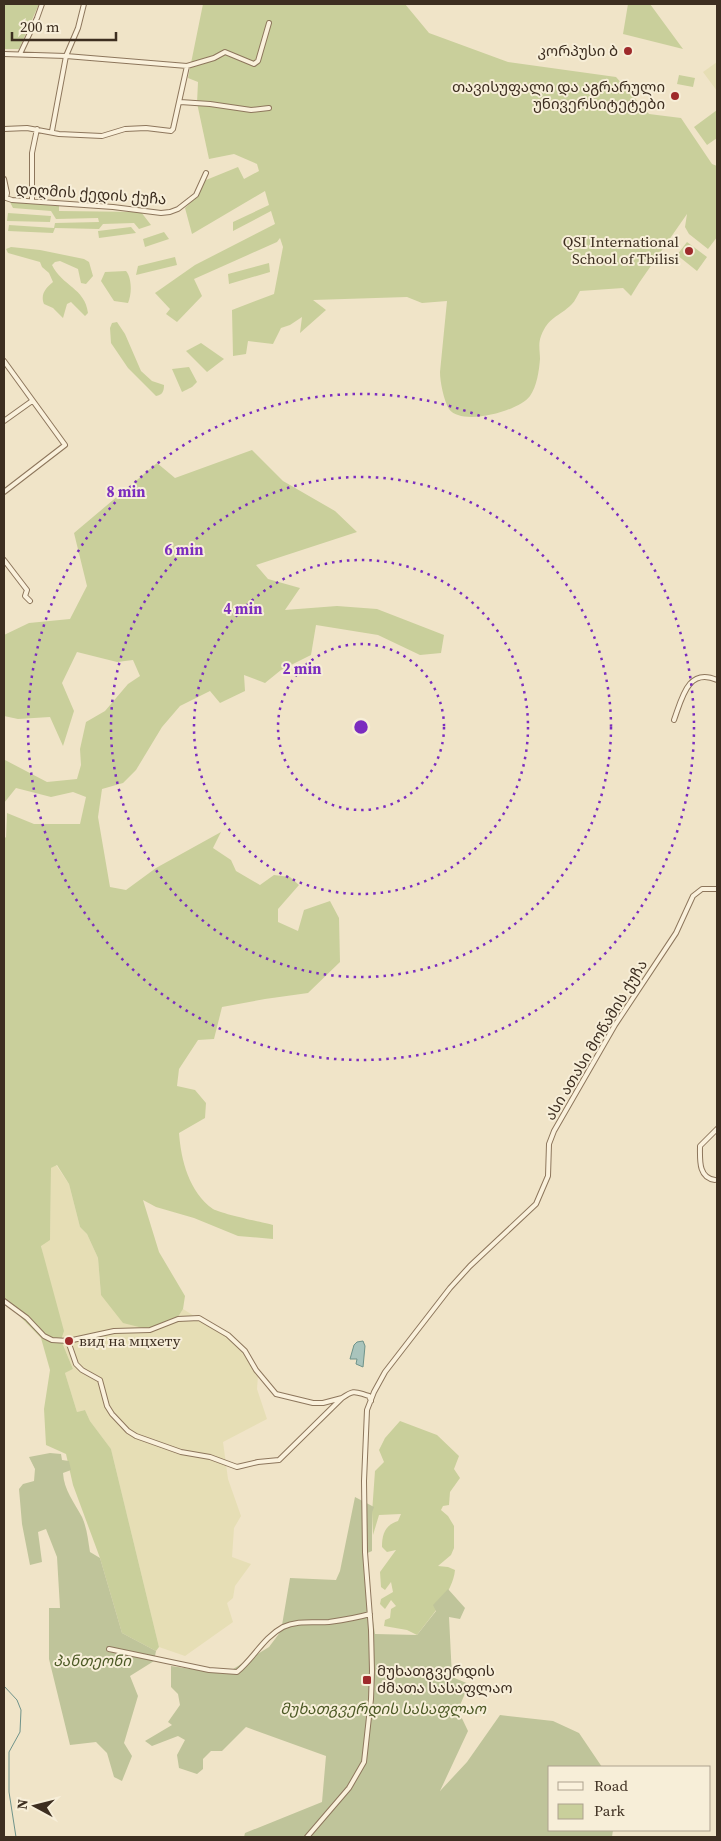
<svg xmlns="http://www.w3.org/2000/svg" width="721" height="1841" font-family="'Source Serif 4','Noto Sans Georgian',serif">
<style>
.farmland{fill:#e6deb5}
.green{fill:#c9cf9b}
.cemetery{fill:#bfc49a}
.water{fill:#a9c4bc;stroke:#6f938a}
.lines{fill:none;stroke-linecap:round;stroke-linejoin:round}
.stream{stroke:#6f938a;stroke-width:1}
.street-casing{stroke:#8d765c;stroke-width:6}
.street{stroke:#faf1dc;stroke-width:4}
.ring{fill:none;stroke:#7b2cbf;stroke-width:2.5;stroke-dasharray:2.5 5}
.poi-dot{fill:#9e2a2b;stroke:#f7eed8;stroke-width:2}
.labels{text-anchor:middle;stroke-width:4;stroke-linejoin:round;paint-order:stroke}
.poi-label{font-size:15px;fill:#3d2e20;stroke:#f7eed8;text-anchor:end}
.street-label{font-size:15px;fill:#3d2e20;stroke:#f7eed8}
.park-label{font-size:15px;font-style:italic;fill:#4d5a26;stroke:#f7eed8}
.centre{fill:#7b2cbf;stroke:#f7eed8;stroke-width:2.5}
.ring-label{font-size:15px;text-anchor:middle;font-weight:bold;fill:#7b2cbf;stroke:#f7eed8;stroke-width:4;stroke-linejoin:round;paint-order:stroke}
</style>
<rect width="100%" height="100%" fill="#f0e4c8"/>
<path class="farmland" d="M717,62V91L703,72Z
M56,1165L69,1184L80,1227L87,1234L98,1258L101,1295L178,1317L183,1309L236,1342L258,1375L257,1389L267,1419L223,1442L228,1479L241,1516L234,1528L232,1557L251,1564L235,1586L233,1598L227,1603L233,1622L185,1656L159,1647L111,1449L90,1421L85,1410L77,1412L65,1373L73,1369L61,1340L41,1245L50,1239L51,1168Z"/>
<path class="green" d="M4,4H39L19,49H4Z
M203,4H405L429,33L508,62L616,77L649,114L681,118L712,164L717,166V237L708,249L689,234L685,227L687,214L639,283L631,296L623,288L580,291C577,296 575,301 572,304C558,318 549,316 541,336C538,344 540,351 540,359C539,371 537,386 530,396C519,411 462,427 449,409C444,401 440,382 440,372L447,301L422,303L407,297L313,300L326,310L300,333L302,317L290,325L281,328L273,344L248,341L246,354L233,356L232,310L274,294L283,247L280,238L277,242L194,279L202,296L177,322L166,314L170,309L155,293L195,265L275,224L271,211L233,231V222L269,205L265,191L192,234L185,208L192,201L206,180L238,167L244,179L259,171L257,164L234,154L209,159L197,103L198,82L188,78Z
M628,4H650L683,49L623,34Z
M679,75L695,78L693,87L677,84Z
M717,110V138L707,145L694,127Z
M10,202L59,206V211L141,212L151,225L139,229L134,223L103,224L99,229L55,228L53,233L8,231L9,225L54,228L55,223L99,222L98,218L56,219L51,211L13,208Z
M8,213L51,216L50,222L7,221Z
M131,227L136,233L99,238L98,231Z
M164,232L169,239L145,247L143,239Z
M687,242L707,257L697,271L677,255Z
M11,247L40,250L84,259L89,262L93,276L86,284L81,283L78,269L60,261L55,262L52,265C62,286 85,288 88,313L85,316L71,302L67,304L63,318L53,308L44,304C40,294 46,288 53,282L49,273L42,267L40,262L8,253L6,249Z
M175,257L177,265L136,275L138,266Z
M269,263L270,272L229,284L228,274Z
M126,271C132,278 132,294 128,303L114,301L101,281L105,272Z
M117,322L125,334L141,371L152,381L164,385C164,392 162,395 156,396L128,368L111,343L110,328L112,323Z
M201,343L224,359L207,372L186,351Z
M189,367L197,382L192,387L182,392L172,369Z
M252,450L283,481L335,511L357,532L256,565L268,579L300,588L285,610L337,606L377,609L444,635L441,653L420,655L378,635L316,625L311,655L281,670L265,683L244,675L245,691L220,703L210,691L180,706L162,727L136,770L123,783L102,789L98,817L110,887L126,890L156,868L221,832L213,848L231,860L236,871L260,885L274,875L290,877L299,885L278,909V922L298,931L304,910L330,901L339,918L340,962L308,993L265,999L222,1007L214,1039L198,1040L179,1069L177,1086L195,1090L206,1103L205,1118L179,1133C181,1160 189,1192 213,1209C222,1214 261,1222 273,1225V1239L238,1236L194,1218L156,1207L143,1200L159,1252L185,1296L183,1309L178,1317L167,1325L147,1329L123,1323L101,1295L98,1258L87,1234L80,1227L69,1184L57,1165L51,1168L50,1240L41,1246L64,1331L61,1340L73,1369L65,1373L77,1412L85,1410L90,1421L111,1449L159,1647L156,1651L122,1633L100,1558L73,1485L66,1454L46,1445L44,1409L50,1370L41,1338L4,1300V836L6,838L7,813L34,824H80L86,797L73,792L51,797L16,788L4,803V761L5,760L47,782L77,779L81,765L80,749L86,722L105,711L128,684L140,676L133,660L117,662L77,652L62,683L74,711L63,746L50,717L18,719L4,716V635L29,623L70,619L87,586L74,533L157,463L175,478Z
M400,1421L437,1435L459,1456L454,1469L460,1478L450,1492L449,1505L443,1506L441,1510L448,1516L454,1526V1548L451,1555L438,1566L448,1567L455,1570C453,1592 430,1618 417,1635L407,1630L384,1626L385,1620L390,1618L391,1609L396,1606L391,1600L385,1609L380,1604L381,1599L393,1592L391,1582L385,1590L381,1587L380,1572L396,1550L387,1552L382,1547C382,1534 385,1525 398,1521L401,1514L379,1515L373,1535L372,1513L375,1471L384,1462L379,1450L385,1438Z"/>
<path class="cemetery" d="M50,1453L61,1454L62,1460L69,1461L71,1470L63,1473C64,1490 74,1502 82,1517C87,1528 88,1540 90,1552L100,1558L122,1633L156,1651L154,1661L130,1676L138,1696L124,1743L132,1756L122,1781L114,1777L107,1753L96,1742L70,1745L49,1659V1608H60L57,1557L46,1529L38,1532L42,1562L30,1565L22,1524L19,1489L23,1484L34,1481L35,1469L29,1457Z
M355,1497L374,1507L372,1513V1551L363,1555L375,1634L417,1635L436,1611L433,1605L448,1589L465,1608L460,1619L449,1617L452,1677L469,1684L458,1710L468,1731L440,1791L467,1762L500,1715L553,1721L579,1733L602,1767H550V1830H613L612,1837H244L245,1833L322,1802L326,1756L246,1727L222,1751H211L203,1759V1769L197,1774L179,1768L177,1755L185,1740L178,1736L152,1746L145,1741L172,1725L168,1722L180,1705L178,1694L171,1687V1666L225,1674L269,1647L281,1631L290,1578L336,1580L340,1571Z"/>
<path class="water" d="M363,1341L365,1346L363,1367L356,1364L357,1359H350L354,1345L357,1342Z"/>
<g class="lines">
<path class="stream" d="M4,1686L17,1700L21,1710L20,1732L9,1752V1792L16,1837"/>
<g class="street-casing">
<path id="street" d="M4,54L66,56L187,66L214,58L225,52L254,64L258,61L269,23
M20,54L37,18L42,4
M180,102L210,104L251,110L269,108
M4,129L27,128L59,134L102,136L125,129L146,128L171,131L173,129L187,66
M52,131L66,56L78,28L84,4
M4,179L7,193L6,198
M6,198L12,200L113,207L161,213L170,212L178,209L196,195L206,173
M32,201V153L37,129
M4,361L65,445L4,492
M4,421L32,401
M4,560L27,590L25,596L30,601
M674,720C682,698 688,667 717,680
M715,1180C698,1178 700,1159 700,1146L717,1129
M4,1301L27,1318L44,1336L52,1340L68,1341L114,1331L150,1330L178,1319L199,1318L228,1335L245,1351L256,1370L276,1394L313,1403H323L342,1398
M68,1341L76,1364L82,1370L100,1380L107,1406L112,1414L128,1431L136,1436L181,1452L210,1457L237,1467L258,1462L279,1460L342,1398C355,1389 355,1392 369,1396L371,1401
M109,1649L209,1670L237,1672C253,1659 264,1637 283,1627C297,1620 313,1623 329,1622C343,1620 356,1618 370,1614
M307,1837L349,1788L364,1762L371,1699L372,1671L371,1630L365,1552L364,1481L367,1410L374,1392L385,1372L450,1288L470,1266L536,1204L548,1176L549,1144L554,1131L615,1025L676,933L693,896L702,889H717"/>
</g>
<use href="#street" class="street"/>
</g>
<g class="ring">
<circle cx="361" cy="727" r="83"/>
<circle cx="361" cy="727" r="167"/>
<circle cx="361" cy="727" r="250"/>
<circle cx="361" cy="727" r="333"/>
</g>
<g class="poi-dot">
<circle cx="628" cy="51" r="5"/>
<circle cx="675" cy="96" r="5"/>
<circle cx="689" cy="251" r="5"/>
<circle cx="69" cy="1341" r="5"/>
<rect x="362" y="1675" width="10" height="10" rx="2.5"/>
</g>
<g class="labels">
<g class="poi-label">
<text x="618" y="56">კორპუსი ბ</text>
<text x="665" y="92">თავისუფალი და აგრარული<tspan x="665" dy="17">უნივერსიტეტები</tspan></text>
<text x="679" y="247">QSI International<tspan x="679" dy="17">School of Tbilisi</tspan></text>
<text x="79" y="1346" text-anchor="start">вид на мцхету</text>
<text x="377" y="1676" text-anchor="start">მუხათგვერდის<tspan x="377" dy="17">ძმათა სასაფლაო</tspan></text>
</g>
<g class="street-label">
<text transform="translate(91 194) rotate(4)" y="5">დიღმის ქედის ქუჩა</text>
<text transform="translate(596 1040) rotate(-59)" y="5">ასი ათასი მოწამის ქუჩა</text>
</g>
<g class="park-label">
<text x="92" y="1666">პანთეონი</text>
<text x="383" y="1714">მუხათგვერდის სასაფლაო</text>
</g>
</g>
<circle cx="361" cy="727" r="8" class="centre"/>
<g class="ring-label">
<text x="126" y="497">8 min</text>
<text x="184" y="555">6 min</text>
<text x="243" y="614">4 min</text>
<text x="302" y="674">2 min</text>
</g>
<rect width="721" height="1841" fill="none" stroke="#3d2e20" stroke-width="10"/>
<rect x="548" y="1766" width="162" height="65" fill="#f7eed8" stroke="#ada18e"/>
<rect x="558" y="1782" width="25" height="8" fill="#faf1dc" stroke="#ada18e"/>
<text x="594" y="1791" font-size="15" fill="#3d2e20">Road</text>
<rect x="558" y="1804" width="25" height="15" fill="#c9cf9b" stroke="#ada18e"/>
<text x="594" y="1816" font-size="15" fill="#3d2e20">Park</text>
<g transform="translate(35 1806) rotate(277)" stroke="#f7eed8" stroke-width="4" paint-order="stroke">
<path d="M0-4L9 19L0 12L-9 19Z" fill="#3d2e20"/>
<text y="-8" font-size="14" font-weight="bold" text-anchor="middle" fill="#3d2e20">N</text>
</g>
<path d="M12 32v8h104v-8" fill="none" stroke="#3d2e20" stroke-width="2.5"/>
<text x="20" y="32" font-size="15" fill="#3d2e20" stroke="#f7eed8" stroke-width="4" paint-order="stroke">200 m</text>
</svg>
